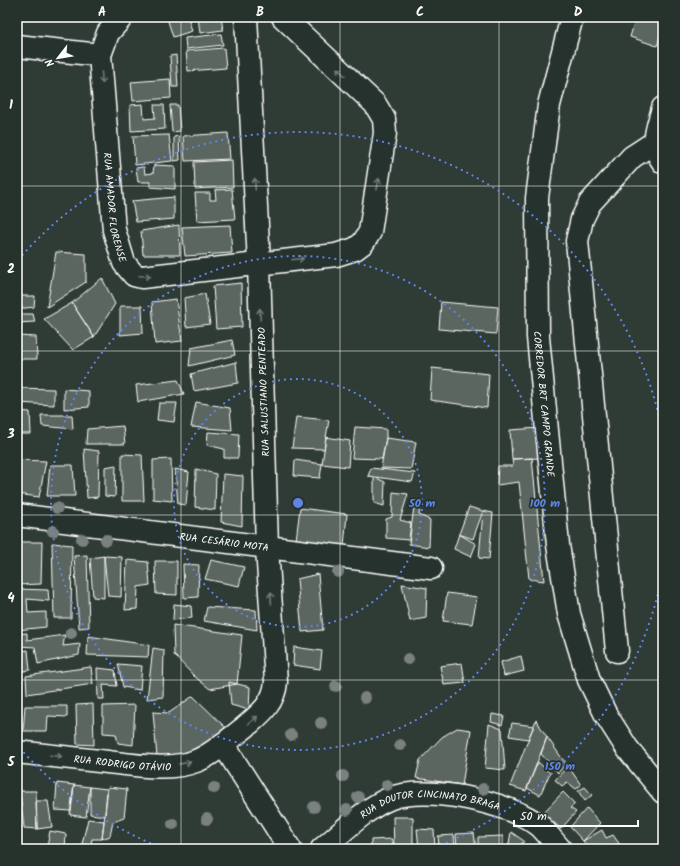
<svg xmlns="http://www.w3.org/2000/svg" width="680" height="866" font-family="Kalam,sans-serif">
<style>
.building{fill:#5b6661;stroke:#fff}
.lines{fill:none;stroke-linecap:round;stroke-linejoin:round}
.minor-casing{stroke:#fff;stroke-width:25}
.minor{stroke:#26332d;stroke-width:22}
.tree{fill:#7a817e}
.oneway{stroke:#727a76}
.grid{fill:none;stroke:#fff;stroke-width:1;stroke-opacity:0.55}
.ring{fill:none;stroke:#6183e4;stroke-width:2;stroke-dasharray:2 4}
.labels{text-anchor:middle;stroke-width:3.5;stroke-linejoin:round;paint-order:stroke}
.street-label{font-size:10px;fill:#fff;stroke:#26332d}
.centre{fill:#6183e4;stroke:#26332d;stroke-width:2}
.ring-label{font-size:12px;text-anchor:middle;font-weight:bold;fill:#6183e4;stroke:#26332d;stroke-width:3.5;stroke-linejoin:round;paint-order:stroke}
.neatline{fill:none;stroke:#fff;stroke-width:1.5}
.grid-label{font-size:13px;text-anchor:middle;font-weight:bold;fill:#fff}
</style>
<rect width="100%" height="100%" fill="#2f3b35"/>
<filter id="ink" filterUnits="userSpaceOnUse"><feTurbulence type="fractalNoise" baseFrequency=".025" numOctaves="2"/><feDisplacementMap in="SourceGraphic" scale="8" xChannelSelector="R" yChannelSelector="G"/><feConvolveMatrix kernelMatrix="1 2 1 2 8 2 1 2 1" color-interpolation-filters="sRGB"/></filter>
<g filter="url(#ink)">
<path class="building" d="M171,17H188L192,31L173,37L167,18Z
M198,17H221L223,30L200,33Z
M636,17H663V26L657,46L630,37Z
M221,34L223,45L186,49L185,38Z
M224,48L226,68L188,71L186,51Z
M176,55L178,87H172L170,56Z
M170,79L171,98L133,101L131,82Z
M143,104L144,119L155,118L154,105H164L165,129L131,131L130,105Z
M170,105H178L180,131L172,132Z
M228,133L230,159L185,161L183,136Z
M169,135L172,161L135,165L133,136Z
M179,136L180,160L174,161V137Z
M232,160L233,187L195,189L194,162Z
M154,165L175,166V189L150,187V182H138L136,168L144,167L145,174L153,173Z
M232,189L235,219L197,221L195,193H210V200H216L215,190Z
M174,197V219L136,222L132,201Z
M179,225L180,255H143L141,231Z
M230,225L232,253L185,256L182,227Z
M56,252L86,254V282L47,307Z
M102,278L115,304L94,337L72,303Z
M241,283L242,327L216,329L213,286Z
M205,294L210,324L186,327L184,298Z
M17,296H35L34,307L17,309Z
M176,299L182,341L155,344L152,302Z
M441,302L498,307L496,334L439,329Z
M72,303L94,337L73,350L44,319Z
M120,306H142L143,333L120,335Z
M17,314H33L35,322L17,323Z
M17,336L36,337L37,359H17Z
M232,340L235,355L189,366L191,348Z
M236,362L238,383L194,391L191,374Z
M432,368L489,374L487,408L430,400Z
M178,380L184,394L138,402L136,385Z
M17,388L54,389V405L17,403Z
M64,389L89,391V407L64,409Z
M196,402L230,408L232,430L191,427Z
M159,403H177L174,422L157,420Z
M17,411L30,412L31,434H17Z
M41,415H72L73,429L42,426Z
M296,417L329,420L324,449L292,448Z
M123,426L125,444H86L87,429Z
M355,427L386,429V438L382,459L352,458Z
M539,428L541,458L512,459L510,430Z
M208,432L239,434L238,458H224V449L207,445Z
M326,437L350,441L348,467L322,464Z
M386,438L416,442L411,469L381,468Z
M84,449L99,451L98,497L87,498Z
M122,454L142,455L144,501H122Z
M532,458L544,581L529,579L519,482L497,485L498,466H513L512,459Z
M171,459L172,501L153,499V460Z
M17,460L46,461L39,497L17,494Z
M295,460L322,464L320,478L294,476Z
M50,465H73L75,496H47Z
M116,465L115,497L105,496V467Z
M371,468L415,473L412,482L368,476Z
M175,469L189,472L186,505L178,504Z
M196,469L216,474L215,510L195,507Z
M223,474L243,476L242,526L221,522Z
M374,477L385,482L384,506L374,503Z
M393,492L408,494L400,520L411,523L409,540L386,538V519L392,517Z
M414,507L420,508L419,515L430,520L429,547L409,544Z
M469,507L483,511L473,539L459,534Z
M300,508L347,514L344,546L296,540Z
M483,511L493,513L489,559L479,558Z
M459,534L476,544L471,557L454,549Z
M17,542H42L41,584L17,585Z
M52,543L72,545L71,618H54Z
M87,555L89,627L79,628L74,556Z
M104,556L122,557L121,597L108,596Z
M104,556V598L93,597L90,558Z
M127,560L148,562L150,585L138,587L137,609L125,610Z
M211,560L244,567L239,586L205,579Z
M155,561H177V595L156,594Z
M183,564L199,565L198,597L184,598Z
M318,574L323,630L302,632L297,579Z
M402,584L427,588L426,618L410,621Z
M17,589L48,590L49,601L27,599L28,613L46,612V627L17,630Z
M447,593L477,597L472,624L443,621Z
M174,604L191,606L192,618L173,620Z
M207,607L256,610L257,630L204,621Z
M173,625L242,635L237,684L210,689L194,676L174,655Z
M27,633V640L65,635L63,646L80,644L79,655L38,664L35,647L18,646L17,634Z
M88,636L149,645L148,657L87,655Z
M294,647L322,651L320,669L293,665Z
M153,648L164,650L163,697L147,699Z
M28,650L30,670L17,672V652Z
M521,656L524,671L504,676L501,662Z
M462,663L465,683L444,685L440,666Z
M118,664L142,666L140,690L123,687Z
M91,667L93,684L27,694L26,676Z
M97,668L115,670L117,686L103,685L104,699H98Z
M229,682L250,687L249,710L231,705Z
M193,696L228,730L186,758L157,757L153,712L169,713Z
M93,704L94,745L77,744L76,705Z
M135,705L133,745L118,743L116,734L103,733V706Z
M25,706H67V717L48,716L47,731H23Z
M492,714L504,716L502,725L491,722Z
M536,720L547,737L526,791L510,786Z
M512,723L534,726L528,739L509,736Z
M489,724L502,729L505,770L485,768Z
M457,728L471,730L462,785L416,778L420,760L442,737Z
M547,737L566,764L558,773L541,754Z
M538,762L550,773L540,795L527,788Z
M568,766L581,785L576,789L567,782L562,786L555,780Z
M57,783L74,785L71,811L55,810Z
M74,785L90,787L86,817L70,815Z
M90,787L107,789L105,816L90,814Z
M108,787L127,789L124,818L113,822L110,836L102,839Z
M585,787L592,795L585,801L578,791Z
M20,791H36L37,829L24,828Z
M563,792L575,804L570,808L576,812L561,829L543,813Z
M36,801H48L52,827L37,829Z
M587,808L600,823L583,841L570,827Z
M393,817H413V846L394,848Z
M88,819L104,821L102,839H92L91,846L82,844Z
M417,829L434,830L435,849H419Z
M602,830L606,838L613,835L623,849H589L583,841Z
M50,831L66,834L65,849L47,846Z
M511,832L524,841L518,849H508Z
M474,833L476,849H457L456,834Z
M454,835L455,849H439L438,836Z
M503,836V849H478V837Z
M392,839L393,849H371V840Z"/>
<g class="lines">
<g class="minor-casing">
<g id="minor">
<path id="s1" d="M122,17L108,33L100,55L114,230L124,263L134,275L142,277L336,255L355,249L363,243L370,232L385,133L384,119L375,104L283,17"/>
<path id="s2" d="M572,17L549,105L537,198L538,337L558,545L569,614L589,680L606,715L627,748L663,792"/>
<path d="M17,46L100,55"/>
<path d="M663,108C658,128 649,144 663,162"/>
<path id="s3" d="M17,515L431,568"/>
<path d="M617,651L577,241L582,219L590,203L632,157L655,142"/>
<path d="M223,744L290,849"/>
<path id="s4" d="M17,752C44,755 72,758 99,761C128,764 169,772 196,761C214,754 229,739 244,728C260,714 274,704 276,682L267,548L259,263L246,17"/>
<path id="s5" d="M322,849C343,832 365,808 391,798C427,785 510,802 540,826C547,833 554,842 560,849"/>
</g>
</g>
<use href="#minor" class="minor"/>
</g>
<g class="tree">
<circle cx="57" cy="508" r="6"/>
<circle cx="53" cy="531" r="6"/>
<circle cx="82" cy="539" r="6"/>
<circle cx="106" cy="540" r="6"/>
<circle cx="338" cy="572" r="6"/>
<circle cx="71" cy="633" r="6"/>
<circle cx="408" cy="659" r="6"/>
<circle cx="336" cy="686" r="6"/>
<circle cx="365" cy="698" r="6"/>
<circle cx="321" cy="723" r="6"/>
<circle cx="291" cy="735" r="6"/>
<circle cx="400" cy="745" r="6"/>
<circle cx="343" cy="776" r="6"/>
<circle cx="387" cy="785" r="6"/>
<circle cx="214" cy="788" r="6"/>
<circle cx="483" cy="789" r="6"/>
<circle cx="358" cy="797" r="6"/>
<circle cx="314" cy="807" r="6"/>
<circle cx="347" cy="810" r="6"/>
<circle cx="207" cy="819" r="6"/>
<circle cx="173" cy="824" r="6"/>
</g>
<defs><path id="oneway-shaft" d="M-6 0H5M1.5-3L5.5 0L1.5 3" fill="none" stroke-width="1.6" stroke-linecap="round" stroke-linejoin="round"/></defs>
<g class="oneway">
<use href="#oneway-shaft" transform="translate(341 72) rotate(-136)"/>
<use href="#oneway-shaft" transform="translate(102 78) rotate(85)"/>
<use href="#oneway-shaft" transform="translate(255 184) rotate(-93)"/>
<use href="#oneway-shaft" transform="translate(378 184) rotate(-80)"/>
<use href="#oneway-shaft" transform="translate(298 259) rotate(-6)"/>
<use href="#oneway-shaft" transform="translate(145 276) rotate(3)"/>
<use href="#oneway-shaft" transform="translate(260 314) rotate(-92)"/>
<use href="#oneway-shaft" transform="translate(271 598) rotate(-94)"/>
<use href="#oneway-shaft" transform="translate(253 720) rotate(-39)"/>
<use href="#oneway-shaft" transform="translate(56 756) rotate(6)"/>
<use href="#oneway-shaft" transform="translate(185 763) rotate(-11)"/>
</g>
</g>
<path class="grid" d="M181,17V849M340,17V849M499,17V849M17,186H663M17,351H663M17,515H663M17,680H663"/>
<g class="ring">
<circle cx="298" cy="503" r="124"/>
<circle cx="298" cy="503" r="247"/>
<path d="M663 571A371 371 0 0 1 434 848M162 848A371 371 0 0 1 18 746M18 260A371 371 0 0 1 663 435"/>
</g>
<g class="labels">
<g class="street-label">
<text dy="4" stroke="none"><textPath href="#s1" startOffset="198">RUA AMADOR FLORENSE</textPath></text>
<text transform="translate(263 392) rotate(-92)" y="4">RUA SALUSTIANO PENTEADO</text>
<text dy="4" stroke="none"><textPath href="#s2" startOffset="391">CORREDOR BRT CAMPO GRANDE</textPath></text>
<text dy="4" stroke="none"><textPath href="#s3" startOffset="209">RUA CESÁRIO MOTA</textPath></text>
<text dy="4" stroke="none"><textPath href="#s4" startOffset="106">RUA RODRIGO OTÁVIO</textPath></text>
<text dy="4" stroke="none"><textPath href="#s5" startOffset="124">RUA DOUTOR CINCINATO BRAGA</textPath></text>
</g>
</g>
<circle cx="298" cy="503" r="6" class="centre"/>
<g class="ring-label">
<text x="422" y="507">50 m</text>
<text x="545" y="507">100 m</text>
<text x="560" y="770">150 m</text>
</g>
<rect width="680" height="866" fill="none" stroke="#26332d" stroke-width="44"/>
<g transform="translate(58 58) rotate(239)" stroke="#26332d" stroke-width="3" paint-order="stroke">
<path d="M0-3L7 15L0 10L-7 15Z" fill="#ffffff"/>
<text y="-6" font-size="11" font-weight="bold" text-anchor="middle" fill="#ffffff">N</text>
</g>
<path d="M514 820v6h124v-6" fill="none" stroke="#ffffff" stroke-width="2"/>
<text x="520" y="820" font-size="12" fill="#ffffff" stroke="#26332d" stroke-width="3" paint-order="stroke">50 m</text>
<rect x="22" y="22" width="636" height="822" class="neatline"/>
<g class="grid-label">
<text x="102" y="16">A</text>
<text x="260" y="16">B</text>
<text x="420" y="16">C</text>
<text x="578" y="16">D</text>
<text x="11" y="109">1</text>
<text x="11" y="273">2</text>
<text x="11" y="438">3</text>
<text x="11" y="602">4</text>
<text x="11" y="766">5</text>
</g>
</svg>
